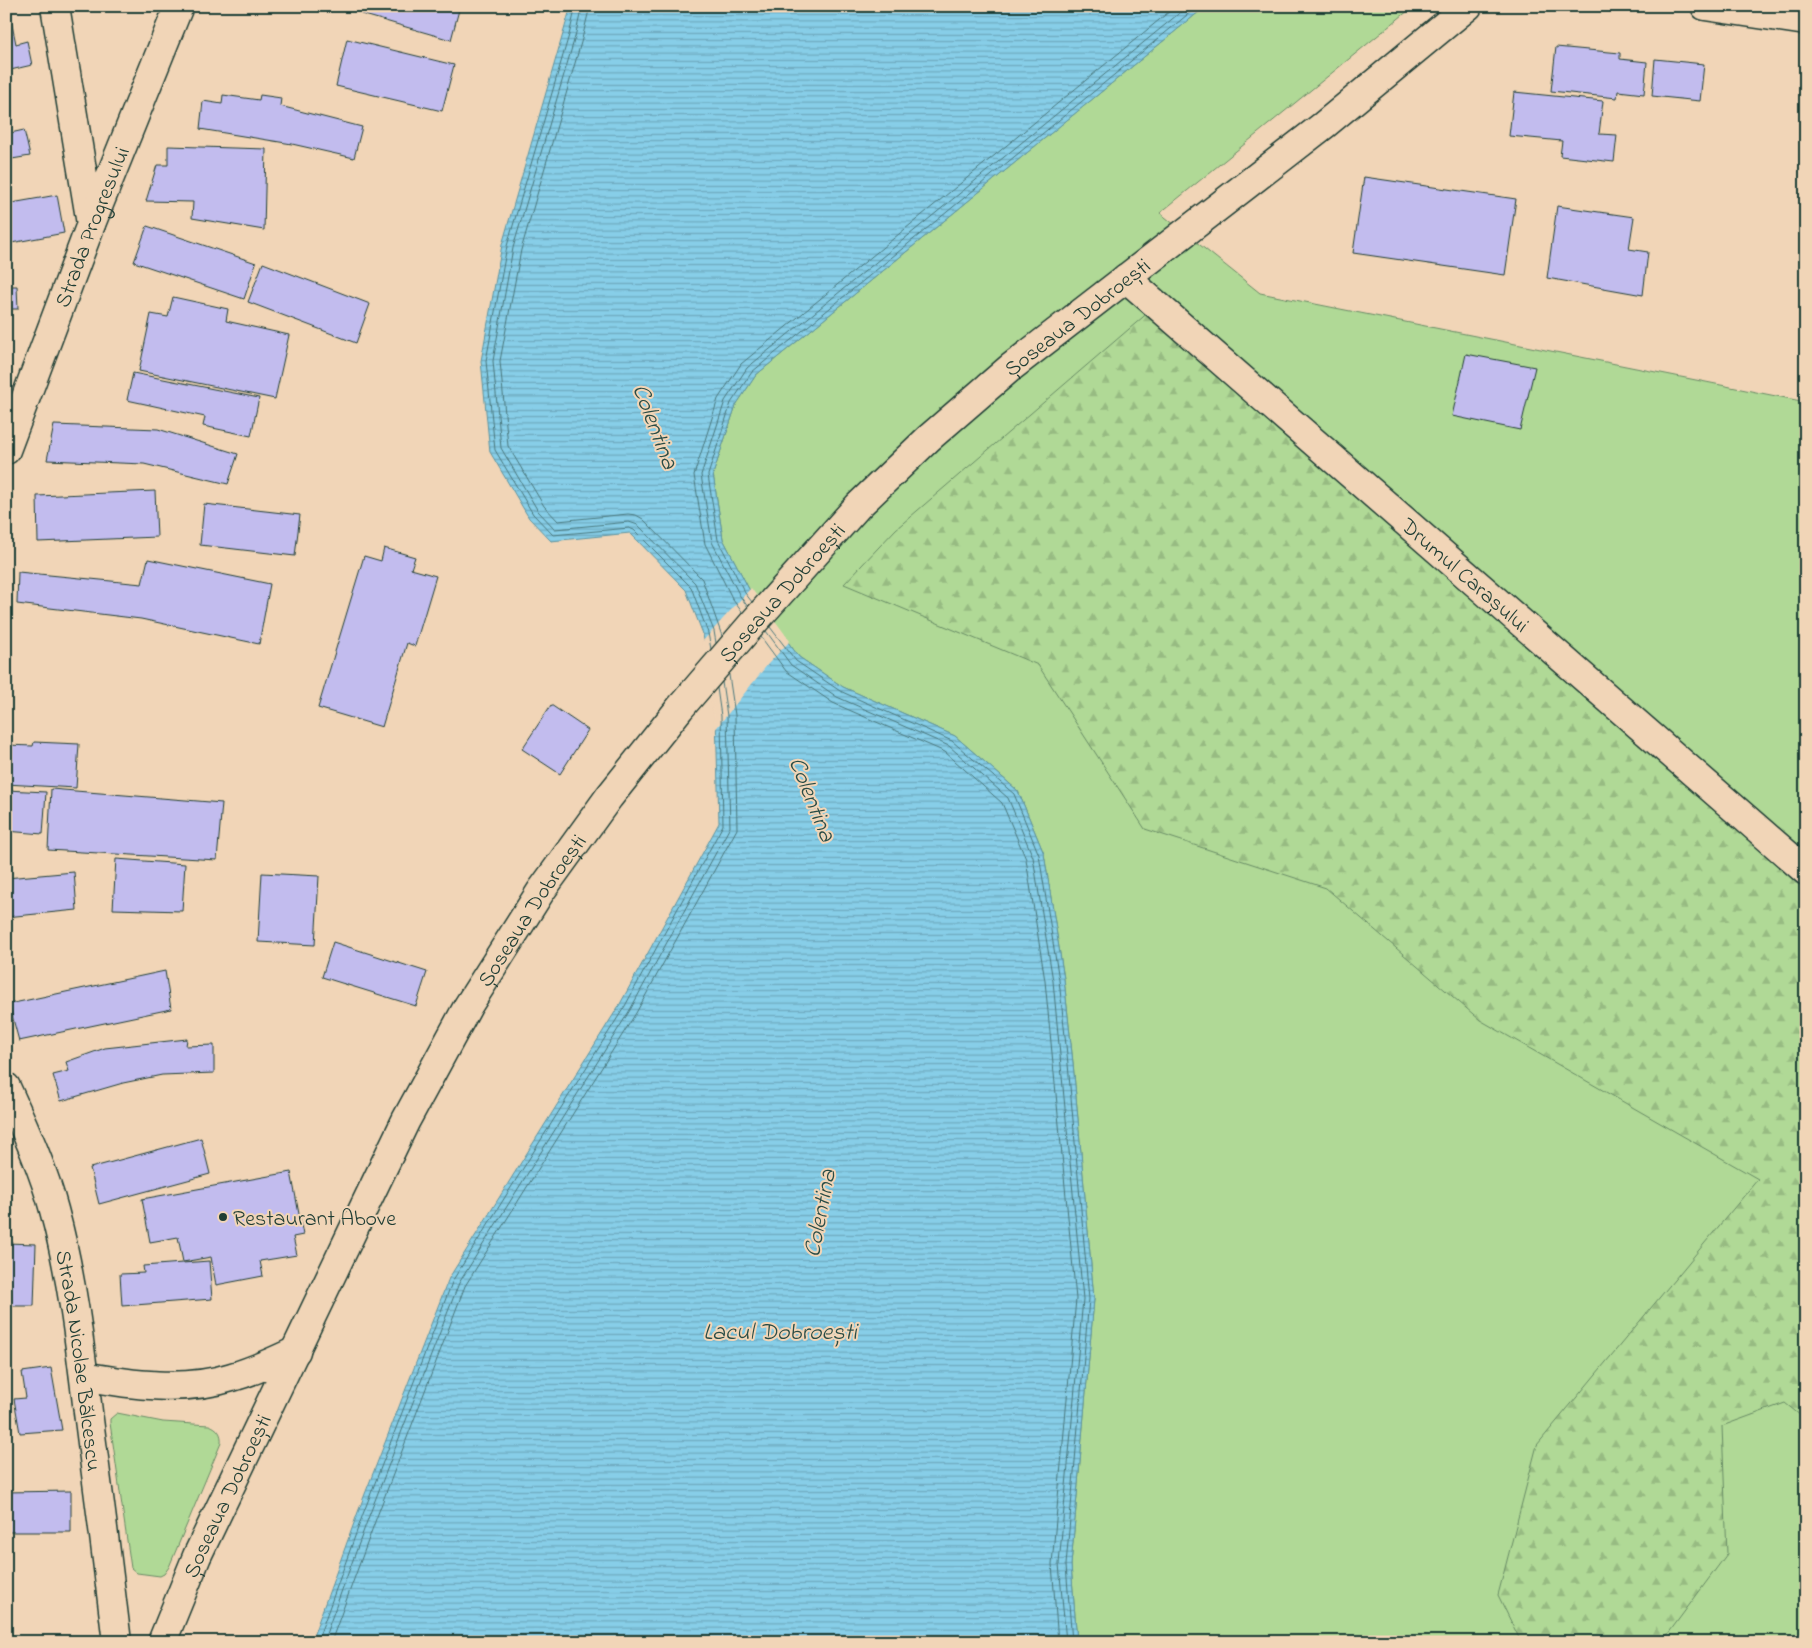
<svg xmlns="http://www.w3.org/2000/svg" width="1812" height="1648" font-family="'Indie Flower',sans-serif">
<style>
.green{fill:#b0d996;stroke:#688b65}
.forest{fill:url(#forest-firs);stroke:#688b65}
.water{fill:url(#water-rules);stroke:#5d94a0}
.pier{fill:#f1d5b7}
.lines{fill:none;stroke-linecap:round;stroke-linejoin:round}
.shore{stroke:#49777c;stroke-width:1}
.building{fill:#c2bcee;stroke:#1f3d34}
.minor-casing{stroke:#1f3d34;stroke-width:31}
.minor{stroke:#f1d5b7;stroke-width:28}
.poi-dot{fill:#1f3d34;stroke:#f1d5b7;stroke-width:2}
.labels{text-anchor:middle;stroke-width:4;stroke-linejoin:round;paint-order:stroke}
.street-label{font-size:22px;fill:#1f3d34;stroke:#f1d5b7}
.poi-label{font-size:22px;fill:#1f3d34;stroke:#f1d5b7;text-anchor:start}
.water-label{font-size:24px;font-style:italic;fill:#294c46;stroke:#f1d5b7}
</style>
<defs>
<pattern id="forest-firs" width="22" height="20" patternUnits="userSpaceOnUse" patternTransform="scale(1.25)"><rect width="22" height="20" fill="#b0d996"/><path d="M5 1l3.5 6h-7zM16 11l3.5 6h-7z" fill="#97bb82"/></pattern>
<pattern id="water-rules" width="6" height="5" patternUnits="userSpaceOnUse" patternTransform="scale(1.25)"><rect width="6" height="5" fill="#87cee8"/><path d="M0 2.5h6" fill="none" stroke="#6ea8bd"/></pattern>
</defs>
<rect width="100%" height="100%" fill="#f1d5b7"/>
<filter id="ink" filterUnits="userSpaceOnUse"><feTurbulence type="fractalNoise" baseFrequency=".02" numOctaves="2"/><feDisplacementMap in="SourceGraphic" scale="10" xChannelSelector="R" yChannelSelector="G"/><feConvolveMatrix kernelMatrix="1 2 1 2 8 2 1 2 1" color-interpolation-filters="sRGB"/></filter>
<g filter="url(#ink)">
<path class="green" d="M1206,6H1414L1160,213L1260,293L1806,402V1642H1077L1071,1565L1094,1299L1073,1063L1064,979L1044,854L1018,791L955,736L843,687L799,657L750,591L723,539L713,474L736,405L756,375Z
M117,1413L163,1422L209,1425C218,1428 222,1434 221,1443L169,1567L164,1574L160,1576L137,1573L131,1568L110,1423V1419Z"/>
<path class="forest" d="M1157,305L1806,871V1420L1785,1403L1722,1426L1727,1554L1662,1642H1521L1498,1595L1537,1445L1758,1179L1480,1020L1326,888L1145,829L1038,665L844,584L896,529Z"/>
<path class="water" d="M571,6H1206L756,375L736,405L713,474L723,539L750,591L799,657L843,687L955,736L1018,791L1044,854L1064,979L1073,1063L1094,1299L1071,1565L1077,1642H311L358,1512L449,1278L620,1004L719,823L716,716L703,634L686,590L630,533L551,541L529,518L490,452L481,361L502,245Z"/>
<path class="pier" d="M751,588L790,641L768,664L714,731V716L702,642Z"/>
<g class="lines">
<path class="shore" d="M576,6L569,35L507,246L486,361L495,450L533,514L553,535L629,528L634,530L691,587L708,633L711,649
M582,6L575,37L513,248L493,361L501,448L538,511L555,529L629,522L638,525L695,583L714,631L716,643
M590,6L582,39L521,250L500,361L508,446L544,506L558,521L628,514L636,515L643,519L702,579L722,636
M752,602L745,593L718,540L708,475L731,403L752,372L1198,6
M748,607L740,596L712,542L701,475L725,401L747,368L1188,6
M742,612L733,600L705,544L694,475L718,399L741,364L1176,6
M770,627L796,661L840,691L952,741L1014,794L1039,855L1059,980L1068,1064L1089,1299L1066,1565L1072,1642
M766,631L791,665L837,697L949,746L1008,798L1033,857L1053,981L1083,1299L1059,1564L1066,1642
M761,637L786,671L833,703L945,752L1002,803L1026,859L1045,981L1076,1299L1052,1564L1058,1642
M317,1642L363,1514L453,1280L625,1006L723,825L721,716L717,688
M323,1642L369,1516L459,1283L630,1010L730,827L727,716L722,682
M331,1642L376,1519L465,1286L636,1013L737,829L735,715L729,675"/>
</g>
<path class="building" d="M363,6H460L451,40L361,14Z
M11,20L16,44L27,41L32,65L6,71V21Z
M347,39L454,65L442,111L336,86Z
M1556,47L1620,53V59L1647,62L1644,94L1618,91L1617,98L1551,91Z
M1655,59L1704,64L1700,101L1652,96Z
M1514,92L1603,101L1599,134L1617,135L1614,162L1560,156L1562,141L1509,136Z
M223,95L259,100L260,95L281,98L280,106L362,127L354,158L292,144L200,129L203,101L222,104Z
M24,130L30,156L6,160V134Z
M168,146L266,149L264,230L192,218L193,202L146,201L157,165H168Z
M1364,177L1516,199L1505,275L1353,253Z
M57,195L64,233L6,244V204Z
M1557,206L1634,217L1629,249L1648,252L1643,295L1547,278Z
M147,226L256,263L244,299L134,262Z
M263,263L370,304L356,343L248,302Z
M6,286H17L18,309H6Z
M173,297L228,309L226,321L289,335L275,399L139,371L151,314L168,317Z
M1466,354L1535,367L1520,430L1452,416Z
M133,373L259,398L251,436L203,426L205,417L127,400Z
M54,425L158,429L238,454L228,484L144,464L47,460Z
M155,491L157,537L38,542L37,496Z
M204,504L300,515L295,556L200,545Z
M384,548L415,557L411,569L436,576L415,646L407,643L382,727L318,708L364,556L381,561Z
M148,559L270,584L259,644L141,619L17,604L18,572L142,584Z
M551,705L588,730L560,774L522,749Z
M34,742L79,744L76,788L6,784V745L33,746Z
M51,789L222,803L217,860L48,850Z
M6,790L46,792L43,834L6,831Z
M116,859L185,864L182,911L113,909Z
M74,872L77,910L6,917V878Z
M262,873L319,876L315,945L258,942Z
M333,942L427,972L416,1006L322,977Z
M165,971L171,1009L19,1041L9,1004Z
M187,1039L186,1046L214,1045V1073L162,1075L123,1083L61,1101L53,1075L69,1071L66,1062L105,1048Z
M201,1138L210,1174L99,1204L90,1168Z
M291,1172L303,1235L293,1237L297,1255L260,1261L263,1276L216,1285L211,1257L183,1262L178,1237L150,1242L142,1199Z
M6,1243L36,1244L34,1306H6Z
M209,1261L212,1299L122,1306L120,1274L144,1273L143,1266Z
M51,1368L62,1430L20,1433L14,1399L26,1398L22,1372Z
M71,1491V1532H6V1492Z"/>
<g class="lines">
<g class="minor-casing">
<g id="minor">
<path d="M55,6L91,224"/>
<path d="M1705,6L1806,21"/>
<path id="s1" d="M1126,278L1806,871"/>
<path id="s2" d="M6,450L91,224L179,6"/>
<path id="s3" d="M6,1087C24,1127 43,1168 54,1210C72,1276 80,1345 88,1412C98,1489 108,1565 117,1642"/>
<path d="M84,1376C131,1385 185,1392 232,1377C254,1371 275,1361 296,1351"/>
<path id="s4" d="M162,1642L197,1556L365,1205L406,1120L468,1006L541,891L609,797L680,708L754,622L858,506L929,438L1010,368L1324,125L1468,6"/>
</g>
</g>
<use href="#minor" class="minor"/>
</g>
</g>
<circle class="poi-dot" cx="223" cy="1217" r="5"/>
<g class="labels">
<g class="street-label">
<text dy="8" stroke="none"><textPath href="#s2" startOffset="239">Strada Progresului</textPath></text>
<text dy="8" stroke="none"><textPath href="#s4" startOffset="1631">Șoseaua Dobroești</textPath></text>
<text dy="8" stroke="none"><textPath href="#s1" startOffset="451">Drumul Carașului</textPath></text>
<text dy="8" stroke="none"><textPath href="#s4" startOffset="1226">Șoseaua Dobroești</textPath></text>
<text dy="8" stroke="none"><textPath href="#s4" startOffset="821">Șoseaua Dobroești</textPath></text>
<text dy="8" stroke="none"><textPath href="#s3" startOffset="285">Strada Nicolae Bălcescu</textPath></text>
<text dy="8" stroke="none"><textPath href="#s4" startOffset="160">Șoseaua Dobroești</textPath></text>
</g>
<g class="poi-label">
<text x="233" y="1225">Restaurant Above</text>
</g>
<g class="water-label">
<text transform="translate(656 426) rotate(69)" y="8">Colentina</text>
<text transform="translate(813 799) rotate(68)" y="8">Colentina</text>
<text transform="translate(819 1213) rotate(-79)" y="8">Colentina</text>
<text x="780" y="1339">Lacul Dobroești</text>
</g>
</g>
<rect width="1812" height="1648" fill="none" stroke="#f1d5b7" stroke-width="25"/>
<rect x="12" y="12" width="1787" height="1623" fill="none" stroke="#1f3d34" stroke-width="2" filter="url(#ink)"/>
</svg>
